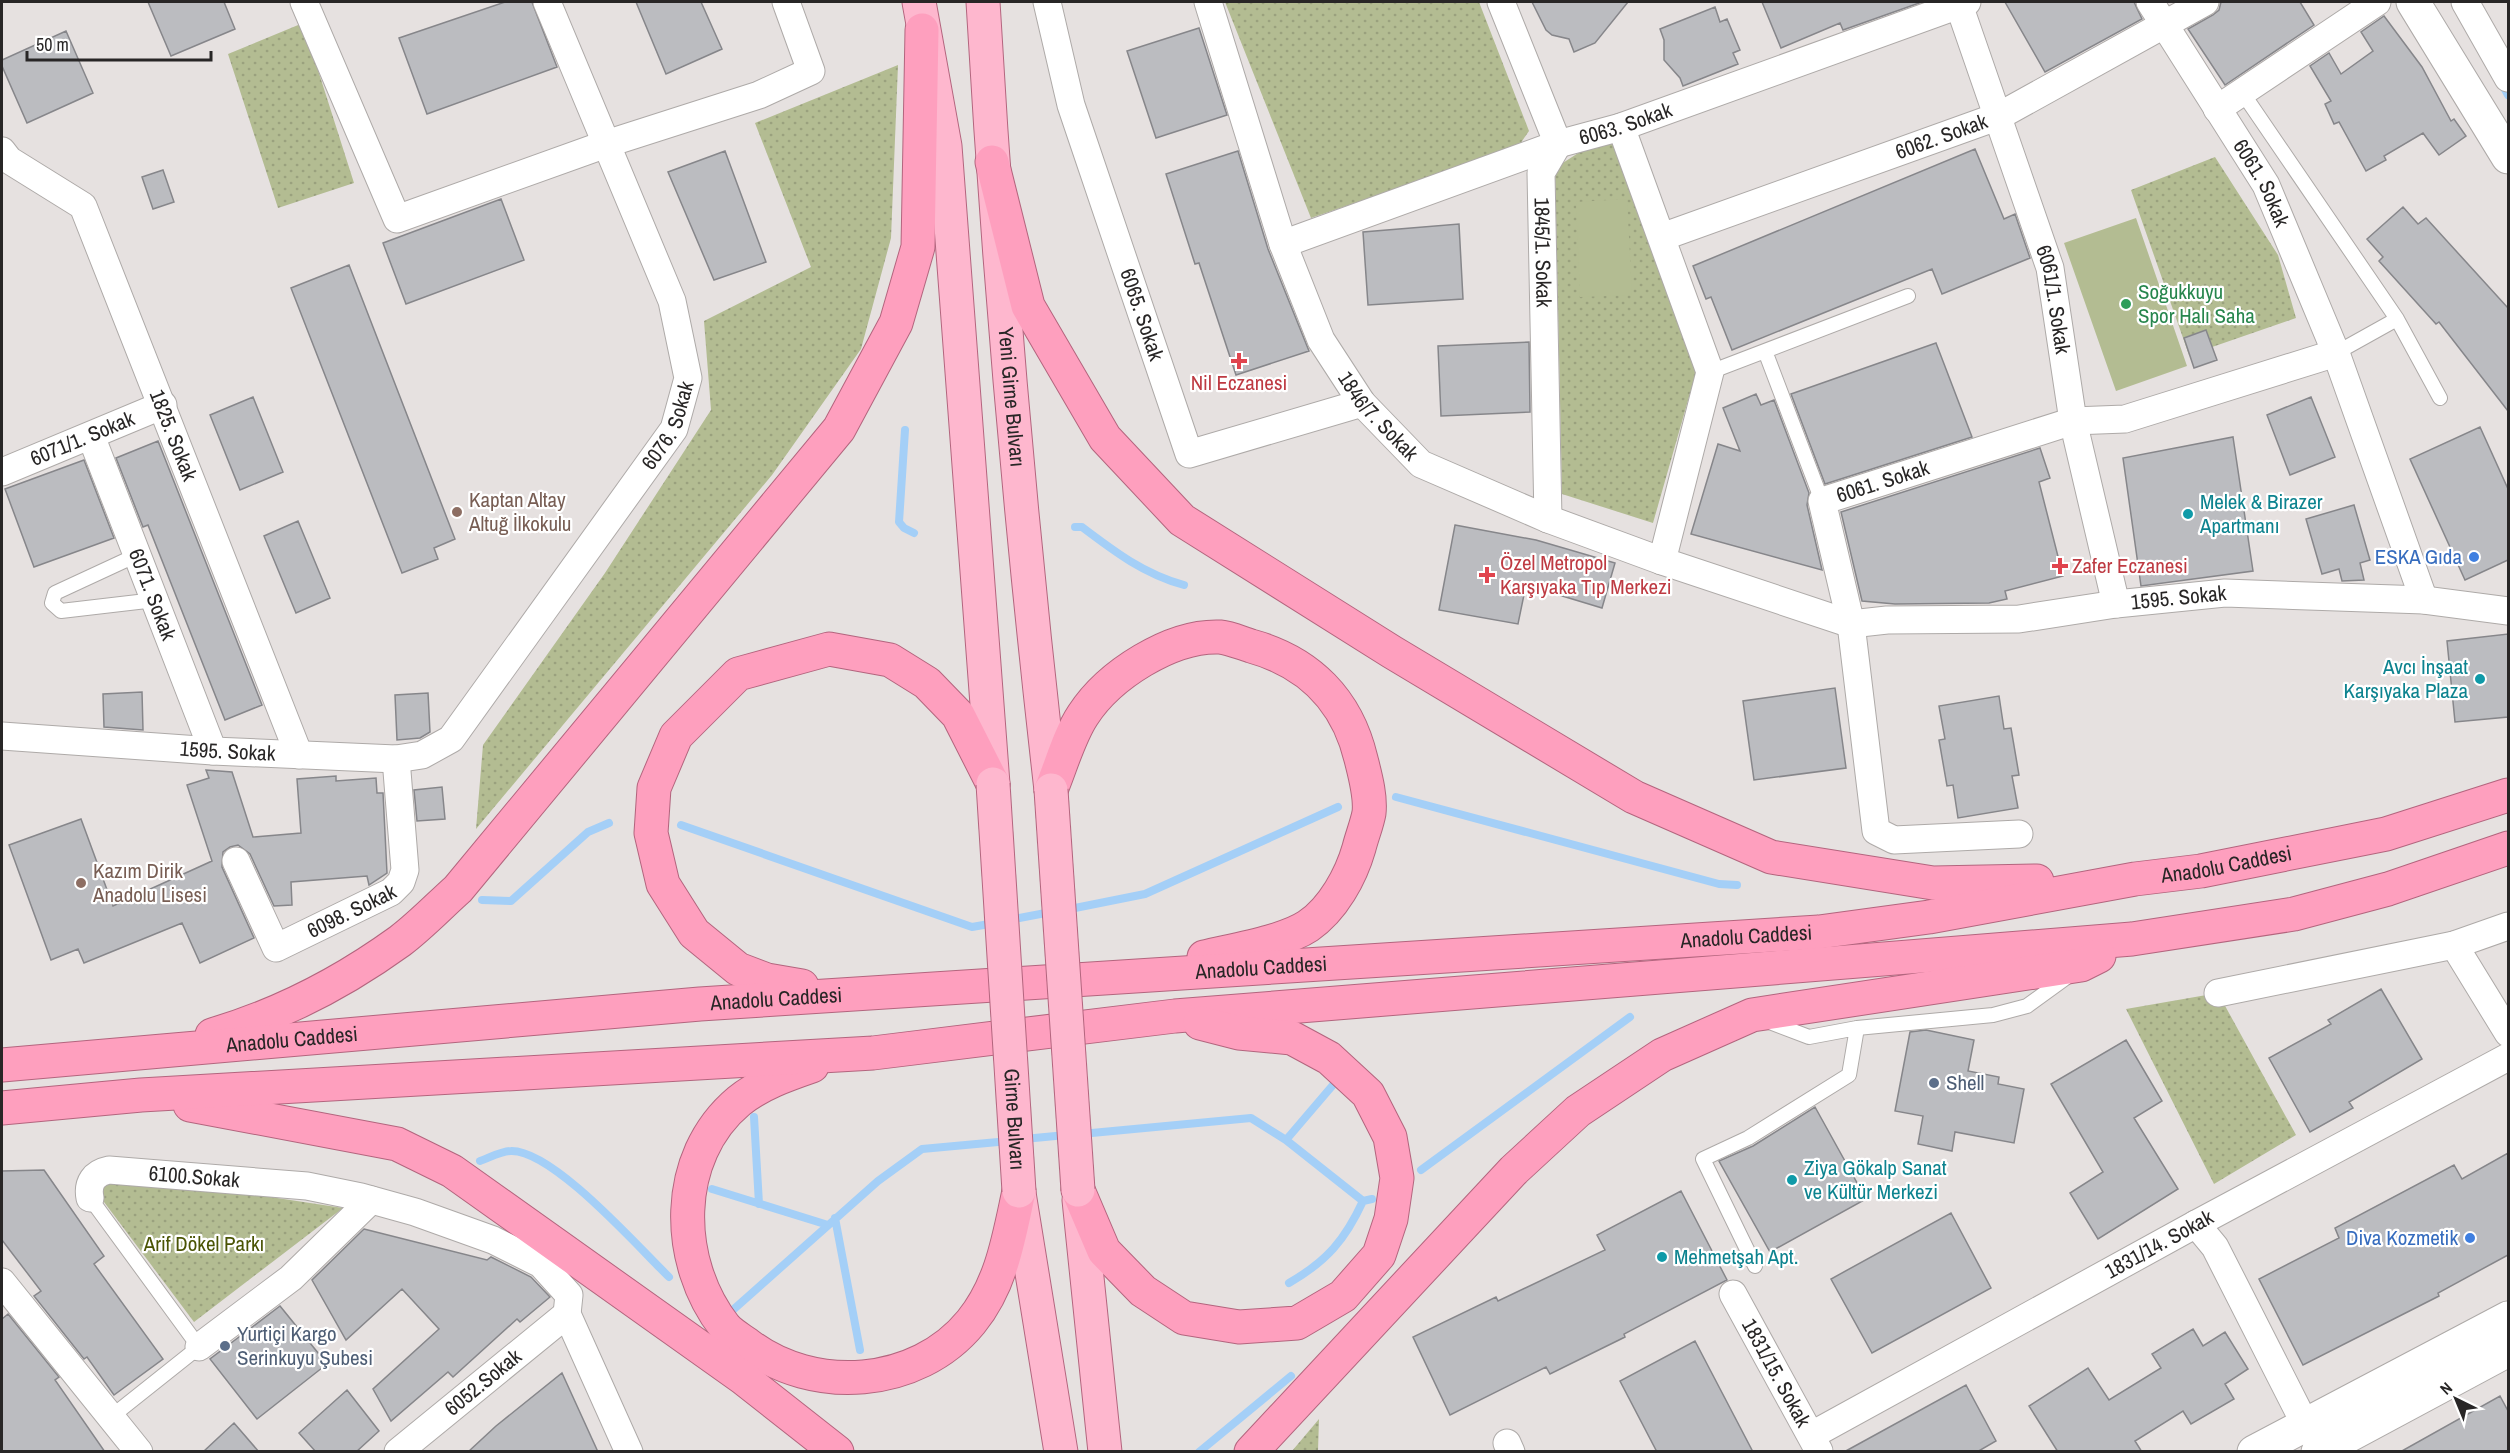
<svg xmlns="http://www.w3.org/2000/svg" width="2510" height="1453" font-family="'Archivo Narrow',sans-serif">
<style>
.park{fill:url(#park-dots)}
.pitch{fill:#b3bc92}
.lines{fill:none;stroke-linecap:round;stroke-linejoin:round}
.stream{stroke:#a4cff7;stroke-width:8}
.building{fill:#bbbcc0;stroke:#86868a;stroke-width:1.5}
.service-casing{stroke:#aeaaa8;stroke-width:16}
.minor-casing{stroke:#aeaaa8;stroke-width:29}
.secondary-casing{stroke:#aeaaa8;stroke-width:35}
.primary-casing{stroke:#b3657e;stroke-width:35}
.trunk-casing{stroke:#b3657e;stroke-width:35}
.service{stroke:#fff;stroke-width:14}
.minor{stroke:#fff;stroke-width:27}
.secondary{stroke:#fff;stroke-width:33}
.primary{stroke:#feb7ce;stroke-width:33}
.trunk{stroke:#fe9fbe;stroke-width:33}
.primary-bridge-casing{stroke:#b3657e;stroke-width:35;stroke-linecap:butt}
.primary-bridge{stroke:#feb7ce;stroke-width:33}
.leisure-dot{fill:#2e9e5b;stroke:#fff;stroke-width:2}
.health-dot{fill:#e0444e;stroke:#fff;stroke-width:2}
.education-dot{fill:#8d6e63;stroke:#fff;stroke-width:2}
.culture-dot{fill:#0f9aa8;stroke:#fff;stroke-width:2}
.shop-dot{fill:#3f7fe0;stroke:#fff;stroke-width:2}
.service-dot{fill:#5c6f8a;stroke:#fff;stroke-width:2}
.labels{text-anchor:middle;stroke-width:4.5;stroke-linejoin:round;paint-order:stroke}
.street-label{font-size:21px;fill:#282626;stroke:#fff}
.leisure-label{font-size:21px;fill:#27864d;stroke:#fff;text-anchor:start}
.health-label{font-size:21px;fill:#be3a42;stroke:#fff;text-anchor:start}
.education-label{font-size:21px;fill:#785e54;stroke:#fff;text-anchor:start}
.culture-label{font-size:21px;fill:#0d838f;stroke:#fff;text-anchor:start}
.shop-label{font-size:21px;fill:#366cbe;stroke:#fff;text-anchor:end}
.service-label{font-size:21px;fill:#4e5e75;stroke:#fff;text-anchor:start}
.park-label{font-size:21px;fill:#4a5404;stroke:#fff}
</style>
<defs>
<pattern id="park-dots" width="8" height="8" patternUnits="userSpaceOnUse" patternTransform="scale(1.5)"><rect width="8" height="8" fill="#b3bc92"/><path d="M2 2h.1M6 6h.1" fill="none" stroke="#9aa17e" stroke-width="1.8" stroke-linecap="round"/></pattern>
</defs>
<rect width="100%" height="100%" fill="#e6e1e0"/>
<path class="park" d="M1225,2H1479L1529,131L1518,147L1311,218Z
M303,23L354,183L278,208L228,54Z
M898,65L891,238L861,349L772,475L476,829L483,745L605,573L711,410L704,321L811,267L755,123Z
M1614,130L1697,369L1653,523L1562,494L1555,168Z
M2215,157L2278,255L2296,318L2189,355L2131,190Z
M2218,993L2296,1135L2214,1184L2126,1009Z
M122,1179L217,1189L343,1208L194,1322L95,1190Z
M1319,1419L1318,1451H1292Z"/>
<path class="pitch" d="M1627,199L1632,295L1580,297L1576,202Z
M2136,218L2187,366L2116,391L2064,243Z"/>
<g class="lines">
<path class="stream" d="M2501,82L2508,95
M905,430L899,522L904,528L914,533
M1075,527H1082C1115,552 1144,574 1184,585
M1396,797L1719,884L1737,885
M681,825L972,927L995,923
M482,900L511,901L588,832L609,823
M1065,910L1145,894L1338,807
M1009,920L1051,912
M754,1117L759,1204
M1081,1134L1251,1118L1286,1140L1363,1201L1372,1199
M1024,1139L1066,1135
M1286,1140L1333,1085
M480,1161C489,1158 501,1151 511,1151C553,1150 638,1247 669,1277
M1421,1170L1630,1017
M712,1189L828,1225
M835,1218L860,1350
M1289,1283C1327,1261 1345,1240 1363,1201
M734,1309L878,1181L922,1149L1009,1141
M1199,1452L1291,1376"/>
</g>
<path class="building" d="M148,2H224L235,29L171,56Z
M505,2H532L557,67L427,114L399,38Z
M636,2H701L722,49L666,74Z
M1532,2H1628L1595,43L1574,52L1569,39L1552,35L1546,30Z
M1762,2H1922L1843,30L1840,23L1781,48Z
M2005,2H2134L2142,19L2045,72Z
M2221,2H2300L2314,25L2225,85L2188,29L2213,15L2219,10Z
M1715,7L1720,22L1727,19L1740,50L1733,53L1738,64L1683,86L1680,78L1664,60V40L1660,29Z
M2384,16L2422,67L2451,121L2454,119L2466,136L2439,155L2423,133L2384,156L2386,160L2366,171L2339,122L2334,124L2325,104L2331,101L2310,66L2329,53L2341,74L2373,51L2361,32Z
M1199,28L1227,115L1156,138L1127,51Z
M66,31L93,93L27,123L2,66V60Z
M1975,149L2004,219L2015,214L2030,258L1942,294L1932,269L1732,350L1711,297L1706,299L1693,266Z
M725,151L766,262L714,280L668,172Z
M1238,151L1268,249L1309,351L1236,375L1199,263L1195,264L1166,174Z
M163,170L174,202L153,209L142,177Z
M501,199L524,260L406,304L383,243Z
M2403,207L2418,224L2426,218L2508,308V411L2439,322L2436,324L2379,261L2383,257L2367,239Z
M1459,224L1463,299L1368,305L1363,232Z
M349,265L455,539L434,548L438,559L402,573L291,288Z
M2206,330L2217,360L2194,368L2184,338Z
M1529,342L1530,412L1441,416L1438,346Z
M1936,343L1972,437L1825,484L1791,394Z
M1756,394L1761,405L1774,400L1809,493L1807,505L1822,570L1691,534L1718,444L1740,451L1723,408Z
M253,397L283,472L240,490L210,415Z
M2311,397L2335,457L2290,475L2267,415Z
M2480,427L2508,489V560L2465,580L2410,459Z
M2233,437L2253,571L2141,586L2123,458Z
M158,441L262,705L225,720L148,525L143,527L116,458Z
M2040,448L2050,478L2039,482L2063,576L2005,591L2007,599L1989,603L1895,604L1862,601L1841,512Z
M84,460L114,538L34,567L5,489Z
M2354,505L2370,560L2360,563L2364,580L2342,581L2339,569L2322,574L2306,519Z
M298,521L330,598L296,613L264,536Z
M1455,525L1536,540L1615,563L1602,608L1526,585L1518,624L1439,610Z
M2508,634V717L2455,722L2447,641Z
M1835,688L1846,768L1754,780L1743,701Z
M142,692L143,730L104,727L103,694Z
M428,693L430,732L420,738L397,740L395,695Z
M1999,696L2004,729L2011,728L2019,775L2012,776L2018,808L1958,818L1953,785L1947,786L1939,740L1945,739L1939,706Z
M206,770L232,772L253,837L301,833L297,779L336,776V781L376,778L377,793H383L387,873L369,885L367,876L291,882L292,905L274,906L250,854L238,845L230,847L223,852L222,867L254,938L200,963L182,923L84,963L78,949L51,960L9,845L81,819L113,906L212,861L187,785L209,778Z
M442,787L445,819L417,821L414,790Z
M2381,989L2422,1059L2349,1102L2353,1108L2310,1132L2269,1058L2331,1024L2328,1020Z
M1926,1030L1974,1040L1968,1071L1999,1077L1998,1084L2024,1089L2014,1143L1955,1132L1952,1151L1918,1144L1923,1116L1895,1111L1910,1032Z
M2126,1040L2162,1101L2134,1118L2178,1189L2098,1239L2070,1193L2103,1172L2051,1084Z
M1815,1107L1866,1199L1770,1252L1719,1161L1753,1146Z
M2508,1153V1255L2438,1293L2439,1296L2303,1365L2259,1279L2339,1238L2335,1228L2454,1165L2462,1179Z
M44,1170L104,1256L94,1264L163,1359L114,1395L87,1357L84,1359L34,1296L41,1291L2,1240V1171Z
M1681,1191L1727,1280L1624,1334L1625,1337L1550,1374L1546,1367L1450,1415L1413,1337L1496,1297L1498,1301L1605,1250L1597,1235Z
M1951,1213L1991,1288L1872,1353L1831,1279Z
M364,1229L487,1260L491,1257L531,1277L550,1297L520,1322L517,1319L453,1377L448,1372L391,1421L373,1389L439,1329L402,1289L346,1340L312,1280Z
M280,1306L327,1364L257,1419L210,1359Z
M8,1314L59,1377L55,1380L105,1452H2V1319Z
M2193,1329L2203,1346L2225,1332L2248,1369L2225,1384L2234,1399L2191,1424L2183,1411L2135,1441L2142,1452H2058L2029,1406L2088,1368L2109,1400L2161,1368L2152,1354Z
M1695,1341L1753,1452H1657L1620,1381Z
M562,1373L598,1452H468L496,1426Z
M1966,1385L1996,1441L1977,1452H1844Z
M347,1390L379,1431L356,1452H316L299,1433Z
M2500,1396L2508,1411V1452H2400Z
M234,1423L259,1452H203Z"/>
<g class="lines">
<g class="service-casing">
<path id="service" d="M2242,92L2397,319L2440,398
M1765,351L1822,501
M2336,353L2397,319
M1710,372L1908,296
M137,555L55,593L52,603L61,611L155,600
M1767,1021L1809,1037L1857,1028L1993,1015L2027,1006L2071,974
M90,1198L199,1347L111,1417
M1755,1266L1703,1159L1748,1138L1849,1075L1857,1028"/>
</g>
<g class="minor-casing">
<g id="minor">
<path d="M304,2L397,219L606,144L759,95L811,71L786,2"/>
<path id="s1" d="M1047,2L1071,105L1189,454L1362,403"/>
<path id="s2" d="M1208,2L1283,244L1321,340L1362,403L1421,464L1548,519L1662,561L1851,624L1887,620L2019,619L2116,604L2225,593L2424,600L2508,611"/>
<path id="s3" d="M1501,2L1558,144L1541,173L1548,519"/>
<path id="s4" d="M2150,2L2266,185L2336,353L2424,600"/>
<path d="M2465,2L2508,78"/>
<path id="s5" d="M1959,5L2050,268L2073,421L2116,604"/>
<path d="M2217,109L2377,2"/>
<path d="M1621,127L1710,372L1662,561"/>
<path id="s6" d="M2,151L9,160L83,206L299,755"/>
<path id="s7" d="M1662,237L1999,116L2205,2"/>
<path id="s8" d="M1283,244L1558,144L1621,127L1967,2"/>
<path id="s9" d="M91,436L213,751"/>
<path id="s10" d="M2,472L163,405"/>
<path id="s11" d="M2,736L213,751L396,759L422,755L451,739L674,429L688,378L672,301L547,2"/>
<path id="s12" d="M2019,834L1894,840L1876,831L1851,624L1822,501L2073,421L2125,419L2336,353"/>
<path id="s13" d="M236,861L276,948L391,892L401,882L405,870L396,759"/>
<path d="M2454,945L2508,1033"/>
<path d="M2218,993L2454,945L2508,926"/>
<path id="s14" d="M90,1198C87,1183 94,1173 109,1170L307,1186L361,1197L415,1212L493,1240L541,1264L569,1295L567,1314"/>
<path d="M2196,1224L2215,1247L2306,1426"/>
<path d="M2,1282L139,1452"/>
<path id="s15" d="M1733,1294L1819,1451"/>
<path d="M567,1314L629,1452"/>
<path d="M199,1347L291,1278L371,1200"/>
<path id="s16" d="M1812,1435L2196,1224L2508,1057"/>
<path d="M1507,1443L1511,1452"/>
<path id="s17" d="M398,1452L567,1314"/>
</g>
</g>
<g class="secondary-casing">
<path id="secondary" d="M2413,2L2508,157
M2254,1452L2508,1318
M2318,1452L2508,1350"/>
</g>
<g class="primary-casing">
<g id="primary">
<path d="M919,2L945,146L993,784"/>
<path id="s18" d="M983,2C998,265 1021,528 1051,790"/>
<path d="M1019,1193L1061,1452"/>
<path d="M1079,1200L1105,1452"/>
</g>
</g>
<g class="trunk-casing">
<g id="trunk">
<path d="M992,162L1028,306L1105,438L1182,520L1392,652L1634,797L1771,857L1933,883L2037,881"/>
<path d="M1051,790C1061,766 1069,736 1083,715C1109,675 1171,635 1220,637C1230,638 1241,643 1251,646C1309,662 1347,700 1361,759C1365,775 1371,796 1369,813C1367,824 1362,836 1359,848C1351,876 1333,909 1308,926C1284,942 1233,950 1204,957"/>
<path d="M802,986L767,980L738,969L694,933L663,884L651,833L654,788L676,736L738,674L829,649L890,660L927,683L958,715L993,784"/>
<path d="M212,1035C280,1015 342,983 400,941C420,926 439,906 458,889L839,429L896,323L918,247L922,30"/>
<path id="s19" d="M2,1065L700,1004L1819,932L1929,917L2135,879L2201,871L2386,834L2508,795"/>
<path d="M812,1066C786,1075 760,1084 739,1101C672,1157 674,1262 725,1327C731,1334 740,1339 747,1344C813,1395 917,1388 971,1322C1002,1284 1009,1237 1019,1191"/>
<path d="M190,1105L397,1144L452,1171L743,1378L837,1452"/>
<path d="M2,1108L141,1095L873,1053L1175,1016L2132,939L2294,914L2388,889L2508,848"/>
<path d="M1078,1190L1104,1251L1143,1291L1184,1318L1239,1327L1297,1323L1343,1296L1379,1255L1391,1219L1397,1178L1390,1137L1368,1094L1329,1058L1292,1038L1239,1033L1200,1023"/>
<path d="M1251,1452L1514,1170L1578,1111L1662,1055L1752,1015L2081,965L2099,956"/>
</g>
</g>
<use href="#service" class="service"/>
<use href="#minor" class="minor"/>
<use href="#secondary" class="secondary"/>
<use href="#primary" class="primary"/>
<use href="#trunk" class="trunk"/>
<g class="primary-bridge-casing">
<g id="primary-bridge">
<path id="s20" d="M993,784L1019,1191"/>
<path d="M1051,790L1078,1190"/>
</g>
</g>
<use href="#primary-bridge" class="primary-bridge"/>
</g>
<circle class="leisure-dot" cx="2126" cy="304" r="6"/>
<g class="health-dot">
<path d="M1236 352h6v6h6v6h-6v6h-6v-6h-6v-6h6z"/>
<path d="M2057 557h6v6h6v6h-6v6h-6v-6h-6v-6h6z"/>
<path d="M1484 566h6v6h6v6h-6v6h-6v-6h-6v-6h6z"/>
</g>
<g class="education-dot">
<circle cx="457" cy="512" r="6"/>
<circle cx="81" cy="883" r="6"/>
</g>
<g class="culture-dot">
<circle cx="2188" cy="514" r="6"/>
<circle cx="2480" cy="679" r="6"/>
<circle cx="1792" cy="1180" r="6"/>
<circle cx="1662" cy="1257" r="6"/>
</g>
<g class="shop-dot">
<circle cx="2474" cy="557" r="6"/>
<circle cx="2470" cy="1238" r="6"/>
</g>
<g class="service-dot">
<circle cx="1934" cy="1083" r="6"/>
<circle cx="225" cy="1346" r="6"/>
</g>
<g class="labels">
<g class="street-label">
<text dy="7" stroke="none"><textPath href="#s8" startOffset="363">6063. Sokak</textPath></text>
<text dy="7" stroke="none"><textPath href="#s7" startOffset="297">6062. Sokak</textPath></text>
<text dy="7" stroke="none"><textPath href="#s4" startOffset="213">6061. Sokak</textPath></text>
<text dy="7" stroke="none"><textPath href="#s3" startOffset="266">1845/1. Sokak</textPath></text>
<text dy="7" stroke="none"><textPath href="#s5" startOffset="310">6061/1. Sokak</textPath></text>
<text dy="7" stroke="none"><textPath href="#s1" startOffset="327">6065. Sokak</textPath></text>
<text dy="7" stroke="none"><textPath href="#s18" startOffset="396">Yeni Girne Bulvarı</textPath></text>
<text dy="7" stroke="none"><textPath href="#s2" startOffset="452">1846/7. Sokak</textPath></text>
<text dy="7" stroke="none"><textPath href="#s11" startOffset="837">6076. Sokak</textPath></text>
<text dy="7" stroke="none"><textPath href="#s6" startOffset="345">1825. Sokak</textPath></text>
<text dy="7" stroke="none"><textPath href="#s10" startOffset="87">6071/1. Sokak</textPath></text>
<text dy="7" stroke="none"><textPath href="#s12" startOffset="544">6061. Sokak</textPath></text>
<text dy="7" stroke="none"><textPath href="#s9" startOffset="170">6071. Sokak</textPath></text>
<text dy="7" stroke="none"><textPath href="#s2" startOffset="1305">1595. Sokak</textPath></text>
<text dy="7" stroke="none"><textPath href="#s11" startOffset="226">1595. Sokak</textPath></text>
<text dy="7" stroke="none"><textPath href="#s19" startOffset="2235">Anadolu Caddesi</textPath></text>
<text dy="7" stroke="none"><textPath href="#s13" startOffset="180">6098. Sokak</textPath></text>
<text dy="7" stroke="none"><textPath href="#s19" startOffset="1749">Anadolu Caddesi</textPath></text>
<text dy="7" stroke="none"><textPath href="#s19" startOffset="1263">Anadolu Caddesi</textPath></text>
<text dy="7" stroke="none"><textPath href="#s19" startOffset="777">Anadolu Caddesi</textPath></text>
<text dy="7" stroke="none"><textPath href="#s19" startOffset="291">Anadolu Caddesi</textPath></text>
<text dy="7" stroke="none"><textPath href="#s20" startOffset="336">Girne Bulvarı</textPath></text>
<text dy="7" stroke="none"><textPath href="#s14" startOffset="124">6100.Sokak</textPath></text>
<text dy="7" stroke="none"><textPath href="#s16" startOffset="396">1831/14. Sokak</textPath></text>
<text dy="7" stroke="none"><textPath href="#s15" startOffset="90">1831/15. Sokak</textPath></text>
<text dy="7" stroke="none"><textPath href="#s17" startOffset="110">6052.Sokak</textPath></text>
</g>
<g class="leisure-label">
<text x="2138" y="299">Soğukkuyu<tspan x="2138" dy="24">Spor Halı Saha</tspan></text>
</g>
<g class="health-label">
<text x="1239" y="390" text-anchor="middle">Nil Eczanesi</text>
<text x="1500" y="570">Özel Metropol<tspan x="1500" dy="24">Karşıyaka Tıp Merkezi</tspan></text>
<text x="2072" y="573">Zafer Eczanesi</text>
</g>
<g class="education-label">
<text x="469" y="507">Kaptan Altay<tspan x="469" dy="24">Altuğ İlkokulu</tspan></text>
<text x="93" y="878">Kazım Dirik<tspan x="93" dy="24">Anadolu Lisesi</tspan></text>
</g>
<g class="culture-label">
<text x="2200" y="509">Melek &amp; Birazer<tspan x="2200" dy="24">Apartmanı</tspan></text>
<text x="2468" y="674" text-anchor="end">Avcı İnşaat<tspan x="2468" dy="24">Karşıyaka Plaza</tspan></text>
<text x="1804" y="1175">Ziya Gökalp Sanat<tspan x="1804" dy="24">ve Kültür Merkezi</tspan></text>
<text x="1674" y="1264">Mehmetşah Apt.</text>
</g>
<g class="shop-label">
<text x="2462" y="564">ESKA Gıda</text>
<text x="2458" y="1245">Diva Kozmetik</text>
</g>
<g class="service-label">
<text x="1946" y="1090">Shell</text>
<text x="237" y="1341">Yurtiçi Kargo<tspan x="237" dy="24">Serinkuyu Şubesi</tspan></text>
</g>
<g class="park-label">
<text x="204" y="1251">Arif Dökel Parkı</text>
</g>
</g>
<rect width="2510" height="1453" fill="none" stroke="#282626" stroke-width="6"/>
<g transform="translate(2456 1399) rotate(317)" stroke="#ffffff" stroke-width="4.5" paint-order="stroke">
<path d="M0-4.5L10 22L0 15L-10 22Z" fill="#282626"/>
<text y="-9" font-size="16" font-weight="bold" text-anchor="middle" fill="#282626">N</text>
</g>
<path d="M27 51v9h184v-9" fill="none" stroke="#282626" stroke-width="3"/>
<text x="36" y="51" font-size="18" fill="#282626" stroke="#ffffff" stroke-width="4.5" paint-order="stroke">50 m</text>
</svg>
